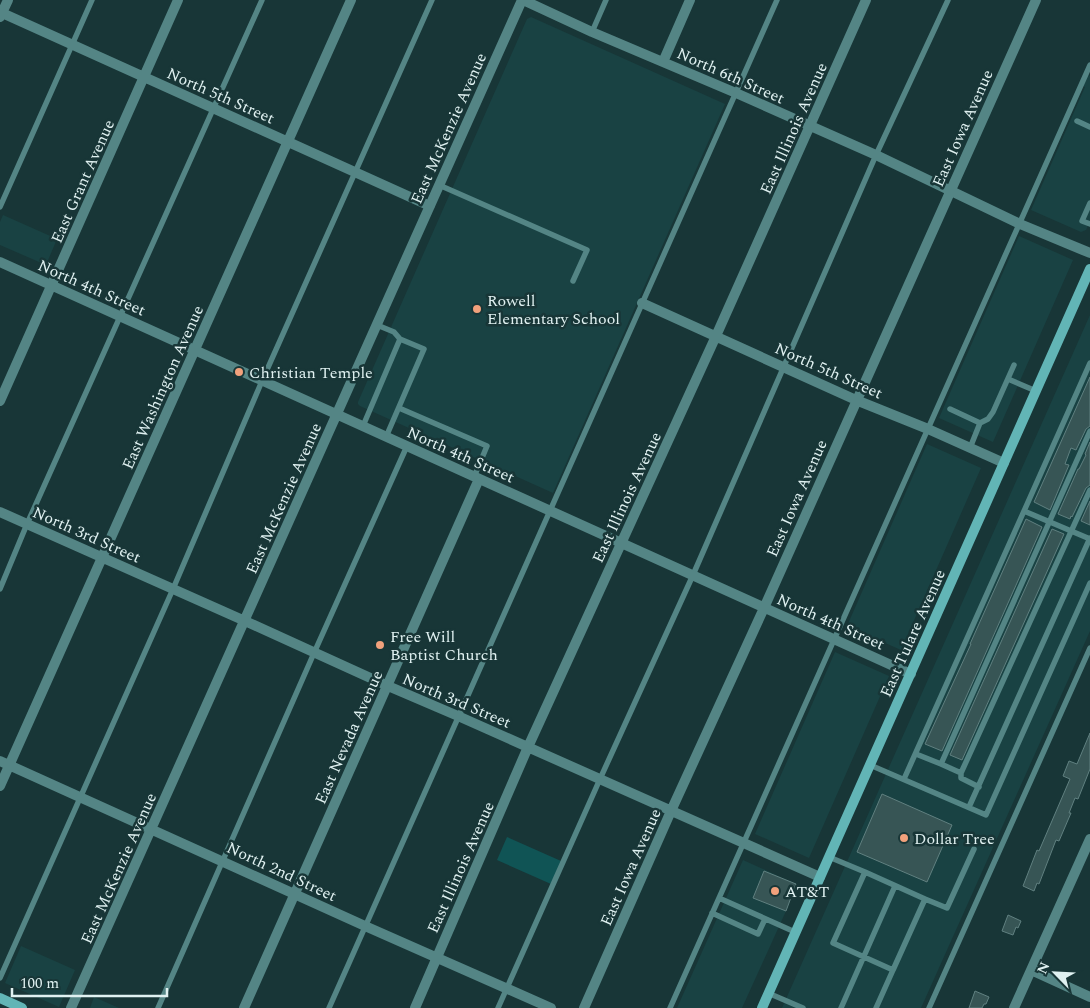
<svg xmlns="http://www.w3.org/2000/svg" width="1090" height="1008" font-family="Spectral,serif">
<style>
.built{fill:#194243}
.green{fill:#105455}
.building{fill:#375555;stroke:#608080}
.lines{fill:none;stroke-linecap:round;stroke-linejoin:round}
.service{stroke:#548585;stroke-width:5.5}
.minor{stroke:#548585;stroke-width:10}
.secondary{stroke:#62b5b6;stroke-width:10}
.poi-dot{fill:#f1a17c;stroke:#183637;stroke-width:2}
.labels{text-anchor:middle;stroke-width:5;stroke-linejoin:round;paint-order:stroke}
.street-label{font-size:16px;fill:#e0f1f1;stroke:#183637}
.poi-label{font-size:16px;fill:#e0f1f1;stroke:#183637;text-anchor:start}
</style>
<rect width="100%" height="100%" fill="#183637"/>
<path class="built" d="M531,17L725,104L553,493L360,406L358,404V402L527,19Z
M1086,74L1090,76V222L1086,230L1081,232L1031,210L1085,87L1081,84Z
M3,215L57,239L46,265L0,245V222Z
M1019,236L1073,260L993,442L939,418Z
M1090,315V631L921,1008H782Z
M927,444L981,468L901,650L847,626Z
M835,652L889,676L809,858L755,834Z
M743,860L796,884L786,911L742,1008H677Z
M21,946L75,970L59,1007L5,983Z
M94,997L119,1008H90Z"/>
<path class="green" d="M507,837L561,861L551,884L497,860Z"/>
<path class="building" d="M1090,377V426L1086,429L1076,450L1071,448L1065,464L1069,465L1050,510L1034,502Z
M1090,442V485L1086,488L1072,517L1071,516L1070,519L1058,514L1078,469H1079L1086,455L1085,454Z
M1090,501V525L1081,521Z
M1026,519L1042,527L942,751L925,744L971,644H970Z
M1052,529L1064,534L962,760L950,755Z
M1090,733V769L1078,799L1075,798L1069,813H1071L1059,841L1056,840L1039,884L1037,883L1034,891L1023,886L1037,850L1039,851L1070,779L1063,776L1069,761L1077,764Z
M882,794L952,825L927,882L857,852Z
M764,871L796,884L786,911L753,898Z
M1008,915L1021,921L1018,928L1016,927L1013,935L1002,931Z
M975,991L989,997L986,1004H984L982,1008H969Z"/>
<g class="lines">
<path class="service" d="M592,32L606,0
M1077,121L1090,127
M439,185L587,250L573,281
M1090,203L1082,221L1090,224
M0,207L92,0
M377,325L394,332L400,339L424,349L386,437
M1090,363L1024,511L1090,539
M1008,379L1036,391
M399,408L487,446L474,477
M950,409L980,423L970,448
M980,423L988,419L993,412L1014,365
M363,426L400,339
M0,589L27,524L262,0
M916,754L941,764
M870,765L986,815L1090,583
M961,773L941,764L1090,431
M904,779L1024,511
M979,787L961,778V773L1090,490
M969,807L1090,538
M829,857L865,872
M865,872L925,899L893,970L833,943Z
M719,898L795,932
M925,899L947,908L974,849
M712,913L758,934L765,919
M0,978L173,589L262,381L432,0
M768,993L803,1008
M158,1008L314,653L407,446
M329,1008L777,0
M498,1008L600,779L693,575L876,155L948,0
M670,1008L1090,65
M841,1008L895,886
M876,1008L893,970
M929,1008L1090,648"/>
<path class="minor" d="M523,0L592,32L736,93L876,155L1020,224L1090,253
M0,12L430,206
M0,17L8,0
M663,62L690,0
M0,262L911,674
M642,303L856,400L928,429L1004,463
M0,401L178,0
M0,512L245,621L388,686L458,716L820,877
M0,761L365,926L551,1008
M0,786L351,0
M1031,970L1090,997
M71,1008L522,0
M244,1008L479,479
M415,1008L528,747L716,336L866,0
M584,1008L671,811L764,608L1036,0
M1014,1008L1090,839"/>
<path class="secondary" d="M0,998L22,1008
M762,1008L1090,269"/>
</g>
<g class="poi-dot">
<circle cx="477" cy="309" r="5"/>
<circle cx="239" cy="372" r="5"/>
<circle cx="380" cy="645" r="5"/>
<circle cx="904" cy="838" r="5"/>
<circle cx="775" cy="891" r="5"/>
</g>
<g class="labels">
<g class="street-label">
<text transform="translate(731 75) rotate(24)" y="6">North 6th Street</text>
<text transform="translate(221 95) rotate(24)" y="6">North 5th Street</text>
<text transform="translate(448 128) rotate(-66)" y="6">East McKenzie Avenue</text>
<text transform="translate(793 128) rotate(-66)" y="6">East Illinois Avenue</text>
<text transform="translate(962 128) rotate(-66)" y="6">East Iowa Avenue</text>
<text transform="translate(82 181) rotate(-66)" y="6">East Grant Avenue</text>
<text transform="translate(92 287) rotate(24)" y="6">North 4th Street</text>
<text transform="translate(829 370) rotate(24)" y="6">North 5th Street</text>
<text transform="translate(162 387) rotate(-66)" y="6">East Washington Avenue</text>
<text transform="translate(461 454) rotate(24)" y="6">North 4th Street</text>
<text transform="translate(626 497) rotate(-65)" y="6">East Illinois Avenue</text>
<text transform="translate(283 498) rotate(-66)" y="6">East McKenzie Avenue</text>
<text transform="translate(796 498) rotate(-66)" y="6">East Iowa Avenue</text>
<text transform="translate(87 534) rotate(24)" y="6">North 3rd Street</text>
<text transform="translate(831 621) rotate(24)" y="6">North 4th Street</text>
<text transform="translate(912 633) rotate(-66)" y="6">East Tulare Avenue</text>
<text transform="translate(457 700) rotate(23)" y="6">North 3rd Street</text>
<text transform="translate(348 737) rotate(-66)" y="6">East Nevada Avenue</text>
<text transform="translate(460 867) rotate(-66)" y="6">East Illinois Avenue</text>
<text transform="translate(630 867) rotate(-66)" y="6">East Iowa Avenue</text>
<text transform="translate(118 868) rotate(-66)" y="6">East McKenzie Avenue</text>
<text transform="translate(282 871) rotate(25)" y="6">North 2nd Street</text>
</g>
<g class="poi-label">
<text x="487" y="306">Rowell<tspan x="487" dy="18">Elementary School</tspan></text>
<text x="249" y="378">Christian Temple</text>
<text x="390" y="642">Free Will<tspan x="390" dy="18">Baptist Church</tspan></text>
<text x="914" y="844">Dollar Tree</text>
<text x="785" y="897">AT&amp;T</text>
</g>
</g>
<g transform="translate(1055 973) rotate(294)" stroke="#183637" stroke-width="4" paint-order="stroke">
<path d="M0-4L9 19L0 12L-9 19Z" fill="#e0f1f1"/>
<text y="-8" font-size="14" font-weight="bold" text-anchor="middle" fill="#e0f1f1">N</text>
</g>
<path d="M12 988v8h155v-8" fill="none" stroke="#e0f1f1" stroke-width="2.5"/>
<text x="20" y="988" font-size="15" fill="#e0f1f1" stroke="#183637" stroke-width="4" paint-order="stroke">100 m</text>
</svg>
